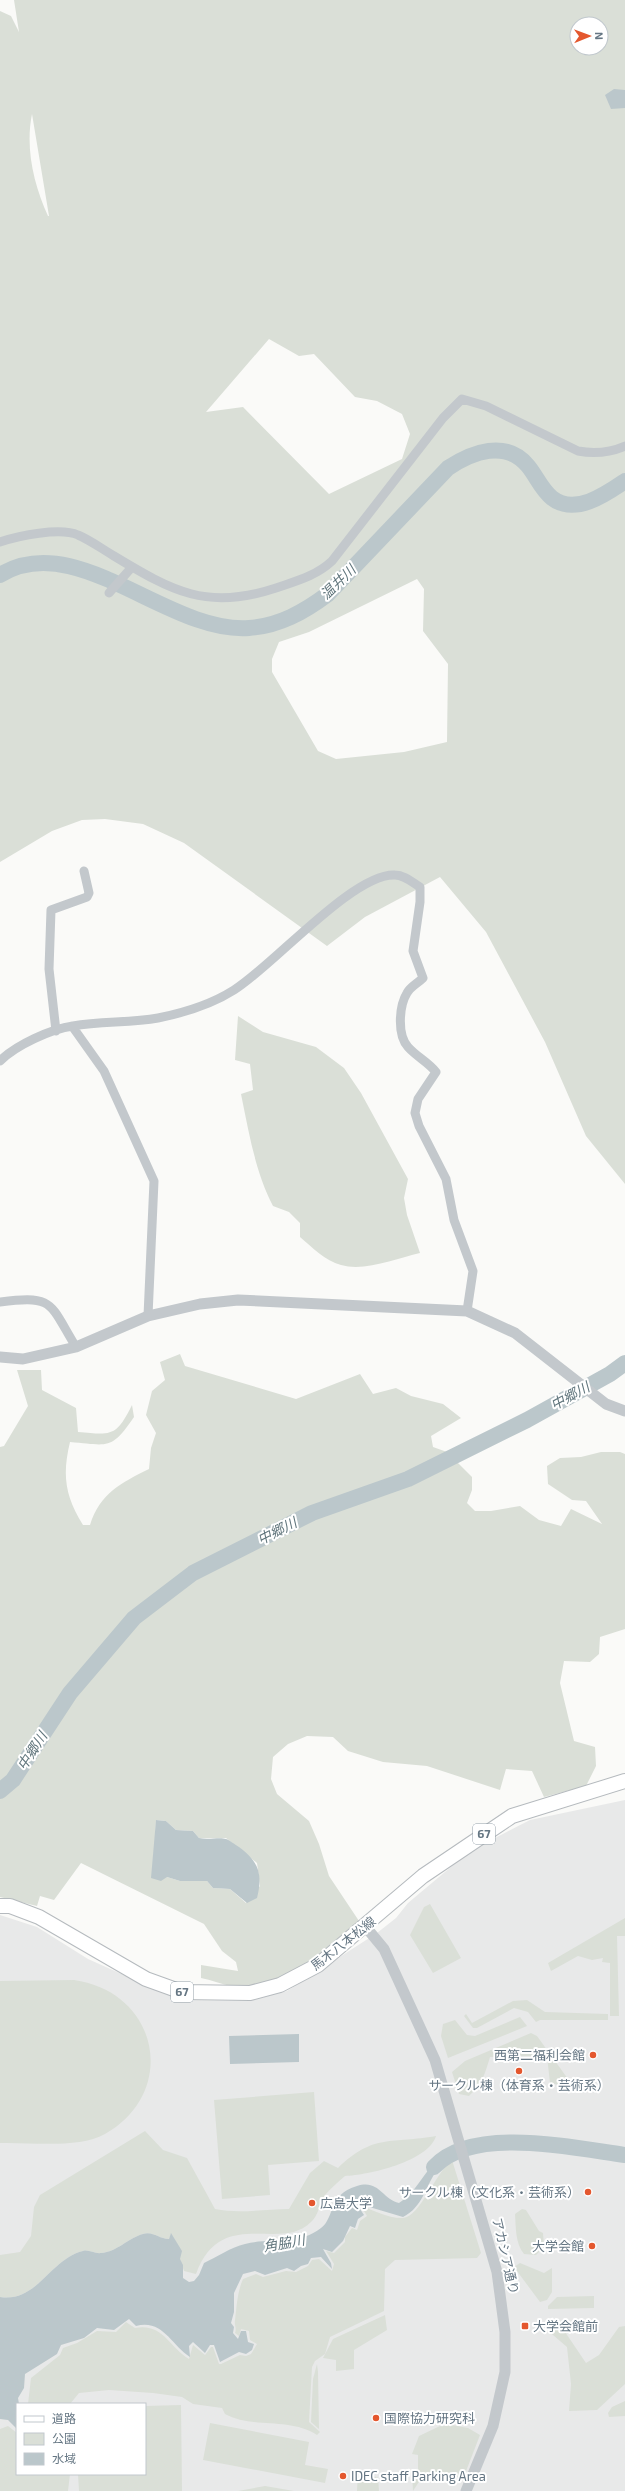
<svg xmlns="http://www.w3.org/2000/svg" width="625" height="2491" font-family="'Exo 2','Noto Sans JP',sans-serif">
<style>
.built{fill:#e8e9e9;fill-rule:evenodd}
.green{fill:#dadfd7;fill-rule:evenodd}
.water{fill:#bbc7cb}
.lines{fill:none;stroke-linecap:round;stroke-linejoin:round}
.river{stroke:#bbc7cb;stroke-width:16}
.primary-casing{stroke:#b5babe;stroke-width:16}
.minor{stroke:#c3c8cc;stroke-width:9}
.tertiary{stroke:#c3c8cc;stroke-width:11}
.primary{stroke:#fff;stroke-width:14}
.poi-dot{fill:#e4572e;stroke:#fff;stroke-width:1.5}
.labels{text-anchor:middle;stroke-width:4;stroke-linejoin:round;paint-order:stroke}
.shield{fill:#fff;stroke:#939fa8;stroke-width:1}
.shield-label{font-size:12px;font-weight:bold;fill:#657683}
.street-label{font-size:13px;fill:#657683;stroke:#fff}
.poi-label{font-size:13px;fill:#657683;stroke:#fff;text-anchor:start}
.water-label{font-size:14px;font-style:italic;fill:#60757c;stroke:#fff}
</style>
<rect width="100%" height="100%" fill="#fafaf8"/>
<path class="built" d="M625,1800V2491H0V1915L37,1927L88,1959L180,2000L249,2001L287,1991L377,1933L396,1918L408,1903L470,1851L530,1820ZM17,2404H145V2474H17Z"/>
<path class="green" d="M14,0H625V1184L586,1136L545,1042L486,932L440,877L365,917L327,946L184,843L143,824L105,819L82,820L52,831L0,862V11L11,16L19,32ZM577,24H601V48H577ZM32,114L49,216H48C34,185 25,149 32,114ZM269,339L299,356L314,354L355,397L377,401L402,414L410,434L402,459L329,494L243,407L206,412ZM417,579L424,589L423,631L448,664L447,742L404,752L336,759L318,751L272,672V659L279,642L309,632Z
M238,1016L263,1032L316,1047L344,1068L361,1093L408,1179L404,1198L407,1215L420,1253C397,1258 365,1272 341,1265C325,1261 312,1247 300,1237V1223L289,1212L273,1206C255,1171 249,1133 241,1094L253,1090L250,1064L235,1060Z
M180,1354L185,1366L296,1399L360,1374L373,1394L396,1388L411,1396L443,1404L461,1418L431,1436L433,1447L447,1452L472,1477V1490L467,1503L475,1511H491L520,1506L539,1520L561,1526L571,1509L602,1524L586,1501L572,1500L548,1484L547,1466L560,1458L581,1457L601,1452H620L625,1454V1629L600,1637L599,1654L590,1662L564,1661L560,1683L574,1741L595,1747L596,1766L586,1786L544,1797L532,1771L506,1769L500,1790L427,1766L383,1762L348,1751L333,1737L307,1736L288,1744L273,1757L271,1779L277,1794L309,1821L319,1844L329,1876L359,1921C323,1949 281,1995 231,1986C221,1984 211,1980 201,1978V1965L238,1971L236,1962L222,1951L204,1924L81,1863L54,1900L40,1896L37,1906L0,1897V1447L4,1446L28,1406L17,1370H41L42,1390L76,1408L78,1432C112,1435 116,1437 132,1405L134,1417C111,1451 108,1445 70,1442C62,1475 65,1496 83,1525H90C100,1493 121,1483 149,1469L151,1448L156,1433L146,1415L152,1391L165,1380L160,1362ZM156,1820L166,1821L176,1830L193,1831L199,1838H226L257,1863L260,1886L246,1903L230,1889L213,1888L207,1881H180L167,1877L155,1847Z
M430,1904L461,1958L433,1973L410,1935L424,1907Z
M625,1918V1936H617L619,2016H610V1963L602,1962L603,1958L592,1960L578,1956L551,1971L548,1963Z
M74,1980C159,1992 179,2092 105,2134C78,2149 31,2142 0,2143V1981Z
M527,2000L545,2012L608,2014V2020H540L536,2022L528,2012L514,2008L477,2028H473L464,2016L466,2014L472,2023L513,2001Z
M520,2017L527,2026L448,2058L441,2036L443,2024L455,2020L467,2035L475,2036Z
M531,2033L537,2036L568,2079L559,2085L550,2083L547,2056L490,2057C485,2074 482,2084 469,2096L459,2094L452,2072L465,2061Z
M314,2092L319,2161L268,2165L270,2195L222,2199L214,2100Z
M145,2131L163,2150L187,2158L215,2209C239,2214 265,2209 289,2209L310,2173L324,2161L338,2168C374,2133 392,2144 436,2136C428,2162 368,2175 345,2176C338,2182 331,2188 325,2195C320,2203 318,2216 311,2222C281,2253 221,2205 196,2274L184,2271L171,2234L169,2239C159,2239 153,2231 143,2234C128,2238 117,2252 101,2253C95,2254 88,2249 83,2251C50,2259 37,2303 0,2297V2255L20,2252L31,2236L34,2207L40,2195Z
M452,2160L481,2253L477,2258L395,2260L385,2269L384,2311L330,2337L325,2354L315,2361L312,2367L309,2422L320,2432L317,2435C290,2417 252,2429 225,2414L222,2408L193,2404L182,2397L153,2393L109,2390L79,2393L70,2404H28L31,2378L60,2355L63,2348L77,2343L97,2331L116,2332L126,2322L135,2328C163,2323 168,2346 189,2359L193,2345L205,2355L211,2347H213L219,2364H221L240,2355L246,2356L251,2354L257,2344L250,2340L249,2331L241,2329L239,2336L235,2333C237,2328 234,2325 235,2320C237,2305 237,2293 243,2279L256,2274L263,2277L286,2271L296,2272L308,2266L312,2260L319,2259L332,2271L334,2264L326,2251L334,2253L345,2242V2237L352,2228L357,2230L360,2221L367,2216L361,2206C373,2210 390,2219 403,2218C420,2217 436,2172 452,2160Z
M522,2209L526,2210L539,2231L543,2233L544,2247L536,2255L524,2254C515,2243 516,2227 515,2214Z
M520,2263L544,2273L552,2268V2292L547,2300L540,2302L514,2267Z
M594,2296V2308L548,2309V2306L557,2297Z
M385,2315L387,2330L354,2350V2369L336,2371V2360L323,2358L333,2339Z
M561,2326L586,2363L599,2355L619,2327L625,2326V2384L597,2410L569,2411L571,2384L567,2347L546,2329Z
M317,2364L318,2372L319,2429L311,2422L313,2379Z
M625,2401V2416L609,2417L608,2413L612,2407Z
M181,2405L182,2491H79L78,2474H145V2406Z
M210,2423L309,2442L305,2465L328,2469L325,2483L203,2460Z
M452,2425L468,2428L480,2435L463,2479L448,2475L424,2474L413,2491L412,2474H418V2455L412,2454L419,2436L440,2426Z
M8,2426L17,2433V2474H70L68,2491H0V2429Z
M358,2472L366,2476L378,2477L379,2491H357Z
M265,2486L294,2491H238Z"/>
<path class="water" d="M614,89L625,90V108L611,109L605,95Z
M156,1820L166,1821L176,1830L193,1831L199,1838C208,1840 220,1837 226,1839C230,1840 235,1845 239,1847C259,1862 263,1874 257,1898L247,1903L230,1889L213,1888L207,1881H180L167,1877L161,1881L151,1878Z
M299,2034V2062L230,2064L229,2036Z
M449,2151L450,2157C446,2161 441,2165 437,2170C425,2187 423,2207 403,2217L356,2203L364,2215L358,2219L355,2228L350,2226L343,2241L332,2252L323,2249L331,2263L332,2269L321,2257L311,2258L308,2264L301,2266L294,2271L287,2268L265,2275L255,2271L243,2274L234,2293V2312L231,2323L234,2327L233,2333L238,2339L241,2331H246L248,2342L254,2344L252,2350L246,2354L239,2352L220,2362L214,2345H210L205,2353L193,2342L189,2346L190,2357C171,2345 163,2319 136,2326L129,2319L114,2330L97,2328L84,2338L61,2345L57,2354L25,2374L24,2388L18,2398L19,2404H17V2429L8,2420L0,2419V2297C37,2303 50,2259 83,2251C88,2249 95,2254 101,2253C117,2252 128,2238 143,2234C153,2231 159,2239 169,2239L171,2233L182,2251L180,2259L183,2265V2278L189,2282L194,2281L199,2275L204,2263C217,2257 231,2247 245,2244C271,2237 298,2246 321,2228C335,2218 328,2194 357,2186C379,2179 382,2199 399,2203C421,2189 425,2165 449,2151Z"/>
<g class="lines">
<path class="river" d="M0,575C76,528 168,634 249,628C279,626 304,612 328,594L448,468C472,452 506,439 528,466C537,477 541,489 552,498C575,516 606,494 625,481
M0,1791L13,1780L70,1693L134,1618L193,1573L312,1513L408,1479L527,1420L610,1374L625,1363
M434,2167C472,2125 574,2148 625,2155"/>
<g class="primary-casing">
<path id="primary" d="M0,1906H10L39,1917L146,1979L182,1992L250,1993L280,1985L318,1965L423,1876L512,1816L625,1781"/>
</g>
<path class="minor" d="M0,542C18,536 60,527 78,535C90,540 102,549 114,556C172,591 207,611 276,588C296,581 316,576 332,561L443,418L462,399L486,406L578,451C595,454 609,453 625,446
M109,593L132,567
M72,1026L104,1071L154,1181L148,1316
M56,1031L49,969L51,910L87,897L89,893L84,871
M0,1061C16,1045 51,1029 73,1026C101,1021 130,1023 158,1018C183,1013 212,1004 234,990C273,966 353,873 395,875C404,875 412,882 420,887V902L413,951L423,978C418,983 410,987 407,993C399,1006 397,1035 408,1047C417,1057 428,1062 436,1072L418,1099L415,1113L419,1126L446,1179L454,1220L473,1271L467,1311
M0,1302C55,1295 49,1303 76,1347"/>
<path class="tertiary" d="M0,1357L23,1359L76,1347L148,1316L200,1304L238,1300L467,1311L515,1333L606,1404L625,1411
M365,1926L384,1949L435,2060L497,2272L505,2332V2372L493,2426L466,2491"/>
<use href="#primary" class="primary"/>
</g>
<g class="poi-dot">
<circle cx="593" cy="2055" r="4"/>
<circle cx="519" cy="2071" r="4"/>
<circle cx="588" cy="2192" r="4"/>
<circle cx="312" cy="2203" r="4"/>
<circle cx="592" cy="2246" r="4"/>
<rect x="521" y="2322" width="8" height="8" rx="2"/>
<circle cx="376" cy="2418" r="4"/>
<circle cx="343" cy="2476" r="4"/>
</g>
<g class="labels">
<g class="shield">
<rect x="473" y="1824" width="22" height="20" rx="3"/>
<rect x="171" y="1982" width="22" height="20" rx="3"/>
</g>
<g class="shield-label">
<text x="484" y="1838">67</text>
<text x="182" y="1996">67</text>
</g>
<g class="street-label">
<text transform="translate(343 1943) rotate(-38)" y="5">馬木八本松線</text>
<text transform="translate(506 2256) rotate(77)" y="5">アカシア通り</text>
</g>
<g class="poi-label">
<text x="585" y="2060" text-anchor="end">西第二福利会館</text>
<text x="519" y="2090" text-anchor="middle">サークル棟（体育系・芸術系）</text>
<text x="580" y="2197" text-anchor="end">サークル棟（文化系・芸術系）</text>
<text x="320" y="2208">広島大学</text>
<text x="584" y="2251" text-anchor="end">大学会館</text>
<text x="533" y="2331">大学会館前</text>
<text x="384" y="2423">国際協力研究科</text>
<text x="351" y="2481">IDEC staff Parking Area</text>
</g>
<g class="water-label">
<text transform="translate(338 582) rotate(-44)" y="5">温井川</text>
<text transform="translate(570 1396) rotate(-29)" y="5">中郷川</text>
<text transform="translate(277 1531) rotate(-27)" y="5">中郷川</text>
<text transform="translate(32 1751) rotate(-57)" y="5">中郷川</text>
<text transform="translate(284 2243) rotate(-10)" y="5">角脇川</text>
</g>
</g>
<rect x="16" y="2403" width="130" height="72" fill="#ffffff" stroke="#c1c8cd"/>
<rect x="24" y="2416" width="20" height="6" fill="#ffffff" stroke="#c1c8cd"/>
<text x="52" y="2423" font-size="12" fill="#657683">道路</text>
<rect x="24" y="2433" width="20" height="12" fill="#dadfd7" stroke="#c1c8cd"/>
<text x="52" y="2443" font-size="12" fill="#657683">公園</text>
<rect x="24" y="2453" width="20" height="12" fill="#bbc7cb" stroke="#c1c8cd"/>
<text x="52" y="2463" font-size="12" fill="#657683">水域</text>
<g transform="translate(589 36) rotate(89)"><circle r="19" fill="#ffffff" stroke="#c1c8cd"/>
<path d="M0-3L7 15L0 10L-7 15Z" fill="#e4572e"/>
<text y="-6" font-size="11" font-weight="bold" text-anchor="middle" fill="#657683">N</text>
</g>
</svg>
